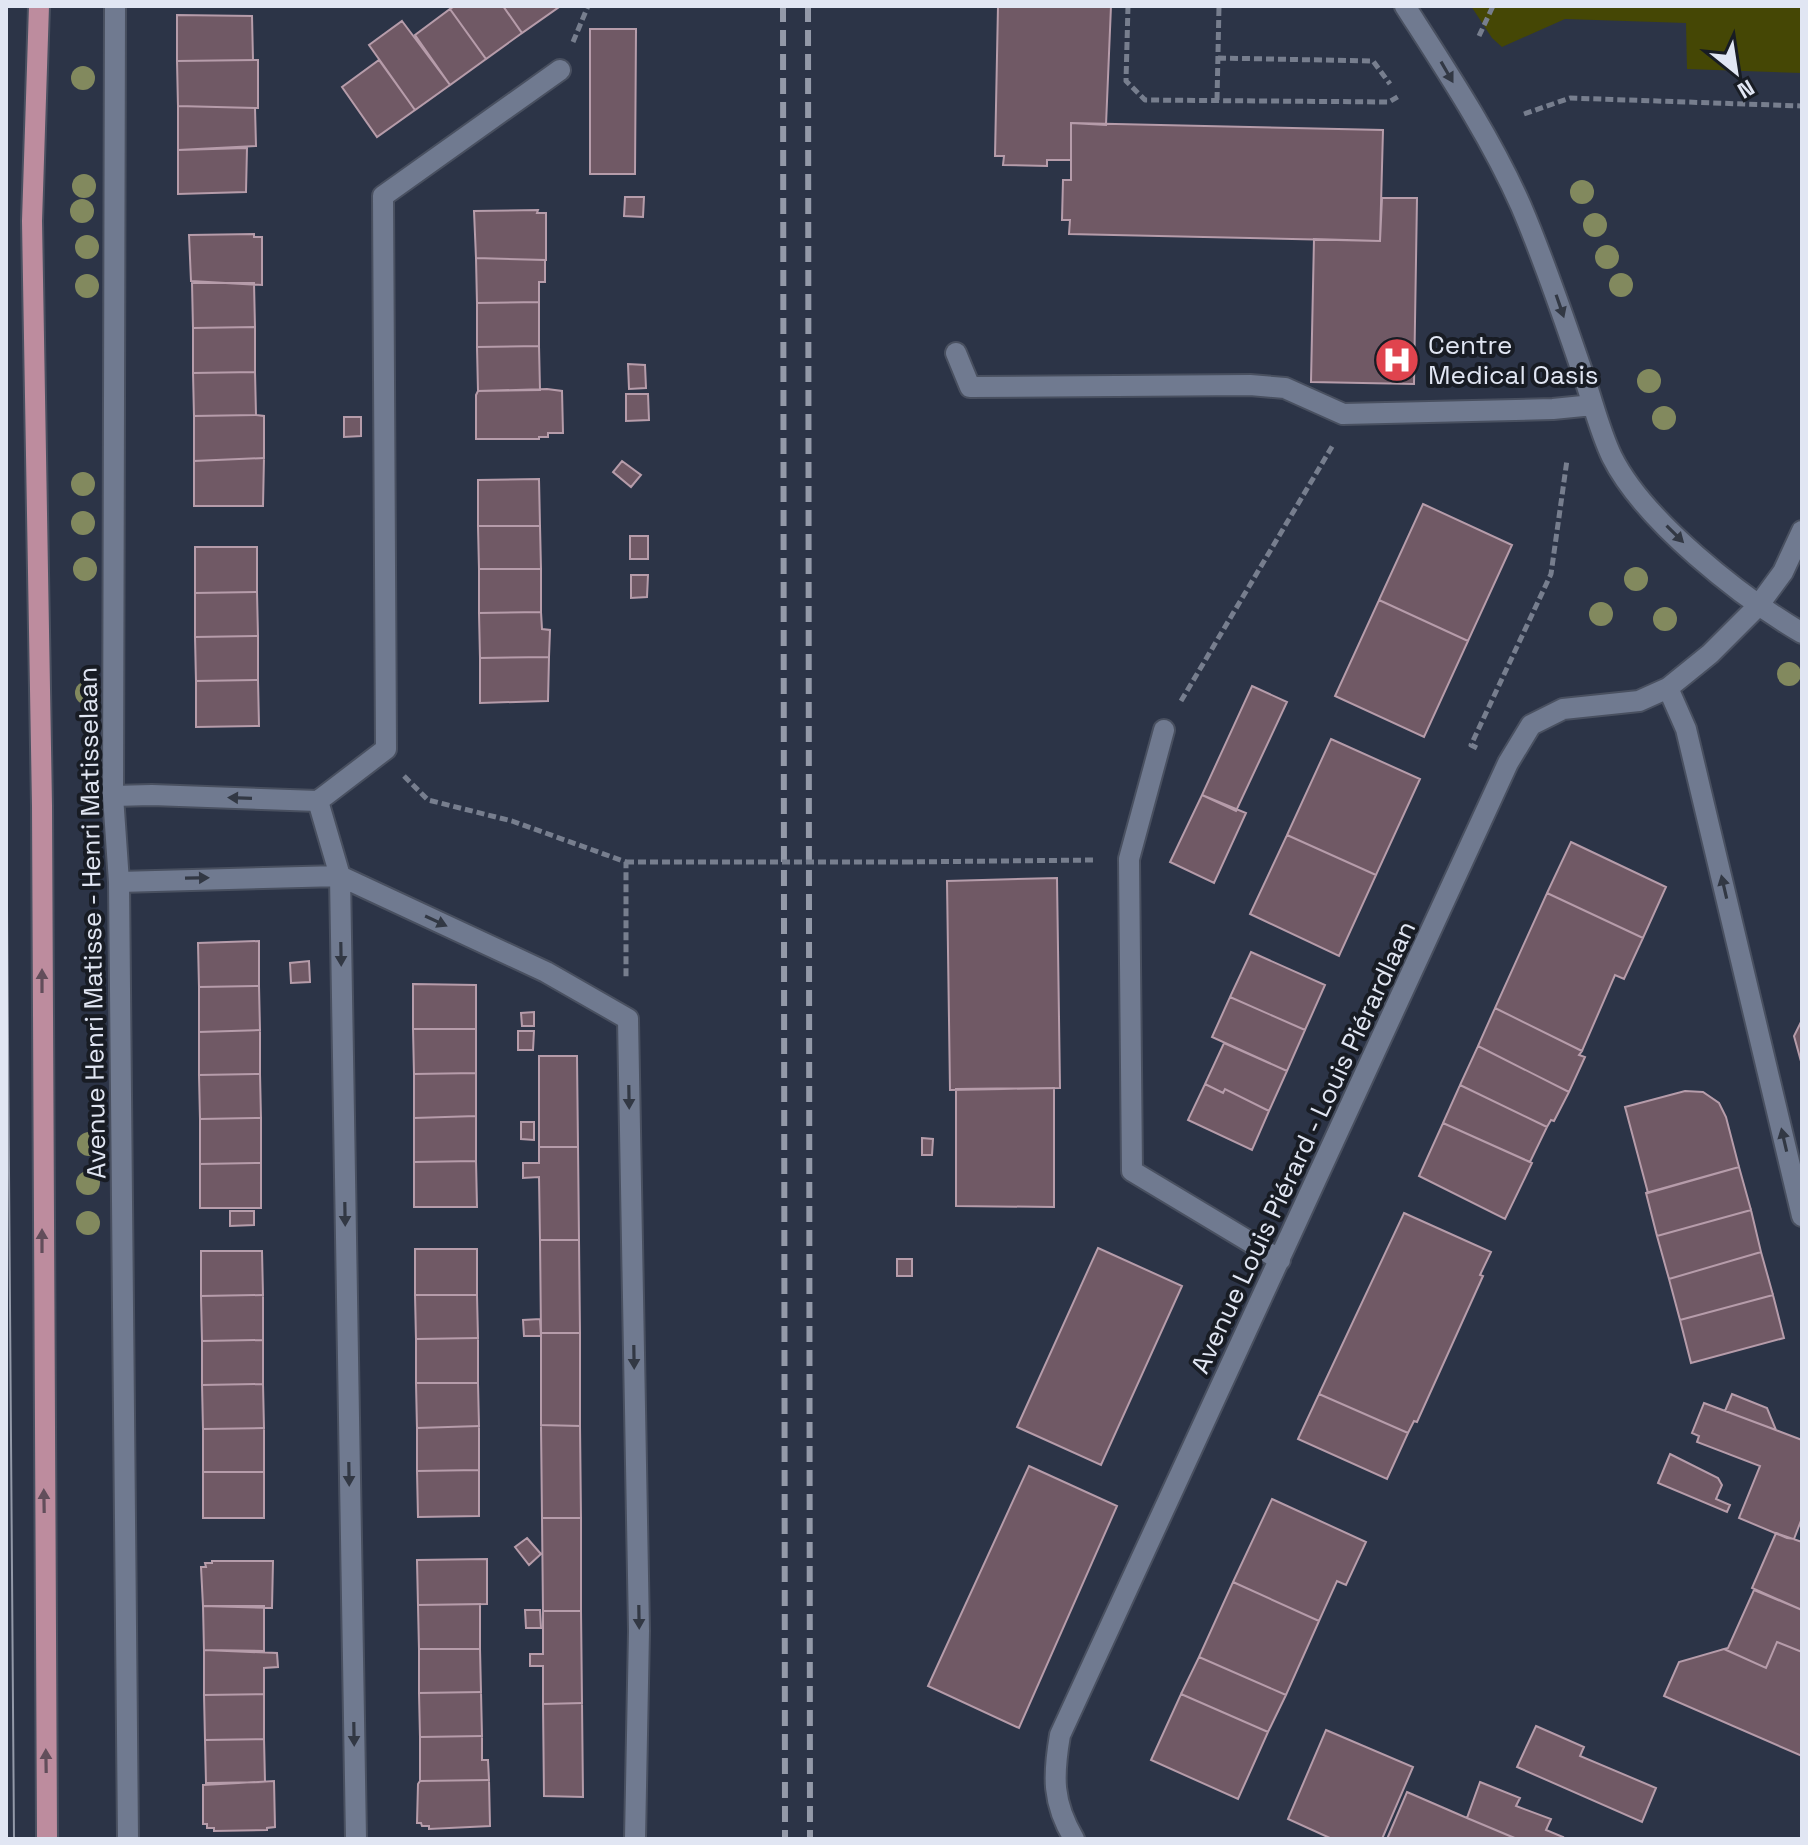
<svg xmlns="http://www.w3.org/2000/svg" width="1808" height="1845" font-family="'Space Grotesk',sans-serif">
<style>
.green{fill:#454705}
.building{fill:#705965;stroke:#b69caa;stroke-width:2}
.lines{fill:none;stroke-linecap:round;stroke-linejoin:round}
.minor-casing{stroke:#495060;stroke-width:24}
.major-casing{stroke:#495060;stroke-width:24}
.path{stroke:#777e8e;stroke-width:5;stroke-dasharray:8 4;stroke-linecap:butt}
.minor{stroke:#707a90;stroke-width:20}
.major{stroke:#bd8c9e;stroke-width:20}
.tram{stroke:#9399a8;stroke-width:2}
.rail{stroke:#9399a8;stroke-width:6;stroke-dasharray:16 8;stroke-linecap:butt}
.path-bridge{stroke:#777e8e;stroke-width:5;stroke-dasharray:8 4;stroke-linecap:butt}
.tree{fill:#82895e}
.oneway{fill:#323844}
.oneway2{fill:#624e5b}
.labels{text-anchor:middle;stroke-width:8;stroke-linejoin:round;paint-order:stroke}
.poi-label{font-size:26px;fill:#e1e6f3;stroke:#181c24;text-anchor:start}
.street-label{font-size:26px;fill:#e1e6f3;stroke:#181c24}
</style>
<rect width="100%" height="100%" fill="#2c3447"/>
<path class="green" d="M1471,6H1802V73L1687,69L1686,23L1565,19L1502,47L1492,38Z"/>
<path class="building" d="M455,6H503L522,33L486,59L450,9Z
M503,6H558L559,7L522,33Z
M998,6H1111L1106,125L1071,123V160H1047V166L1003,165L1004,156H995Z
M450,9L486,59L450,85L415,35Z
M177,15L252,16L253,60L177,61Z
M402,21L450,85L415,110L369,45Z
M590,29H636L635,174H590Z
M258,60V108L178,106L177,61Z
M379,60L415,110L377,137L342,87Z
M178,106L255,108L256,146L178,150Z
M1071,123L1383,130L1380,241L1069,234L1070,220H1062L1063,180H1071Z
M247,148L246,192L178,194V150Z
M625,197H644L643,217L624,216Z
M1382,198H1417L1414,384L1311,382L1314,239L1380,241Z
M538,210L537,213H546V260L476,258L474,211Z
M254,234V237H262V285L191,281L189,235Z
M476,258L545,260V282H539V302L477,303Z
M192,283H254L255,327L193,328Z
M539,302V346L477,347V303Z
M255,327V372L193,373V328Z
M539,346L540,390L478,391L477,347Z
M628,364L645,365L646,388L629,389Z
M255,372L256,415L194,416L193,373Z
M547,389L562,391L563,433H548V437H539V439H476V395L478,391Z
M626,394H648L649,420L626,421Z
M256,415L264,416V458L194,461V416Z
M344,417H361V436L344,437Z
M264,458L263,506H194V461Z
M622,461L641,475L631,487L613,472Z
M539,479L540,526H478V480Z
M1423,504L1512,545L1468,641L1379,600Z
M478,526H540L541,569H479Z
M630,536H648V559H630Z
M195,547H257V592L195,593Z
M479,569H541V612L479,613Z
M631,575H648L647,597L631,598Z
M257,592L258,636L195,637V593Z
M1379,600L1468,641L1424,737L1335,696Z
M541,612L542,629L550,630L549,657L480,658L479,613Z
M258,636V680L196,681L195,637Z
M549,657L548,701L480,703V658Z
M258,680L259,726L196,727V681Z
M1252,686L1287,702L1236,811L1202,795Z
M1331,739L1420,779L1376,875L1287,835Z
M1202,795L1246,813L1214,883L1170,862Z
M1287,835L1376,875L1339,956L1250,914Z
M1571,842L1666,887L1643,938L1547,893Z
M1057,878L1060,1088L950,1090L947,881Z
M1547,893L1643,938L1624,979L1615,975L1582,1051L1495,1008Z
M259,941V986L199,987L198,943Z
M1251,952L1325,985L1305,1030L1230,997Z
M309,961L310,982L291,983L290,963Z
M413,984L476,985V1029H413Z
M259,986L260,1030L199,1032V987Z
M1230,997L1305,1030L1287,1071L1212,1037Z
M1495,1008L1582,1051L1579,1055L1585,1057L1569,1092L1478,1046Z
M534,1012V1026H522L521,1013Z
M1802,1020V1065L1794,1036Z
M413,1029H476V1073L414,1074Z
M260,1030V1074L199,1075V1032Z
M518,1031H534L533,1050H518Z
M1224,1043L1287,1071L1269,1111L1225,1089L1223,1093L1205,1084Z
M1478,1046L1569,1092L1554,1121L1551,1120L1547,1127L1460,1085Z
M539,1056H577L578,1147H539Z
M476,1073V1116L414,1118V1074Z
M260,1074L261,1118L200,1119L199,1075Z
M1205,1084L1223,1093L1225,1089L1269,1111L1252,1150L1188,1120Z
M1460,1085L1547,1127L1530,1162L1443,1123Z
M1054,1088V1207L956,1206V1089Z
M1685,1091L1703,1092L1719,1103L1726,1117L1739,1167L1648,1193L1625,1107Z
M476,1116V1161L414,1162V1118Z
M261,1118V1163L200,1164V1119Z
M521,1122H534V1140L521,1139Z
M1443,1123L1532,1163L1505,1219L1419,1176Z
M922,1138L933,1139L932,1155H922Z
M539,1147H578L579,1240H540L539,1177L523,1178V1163H539Z
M476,1161L477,1207H414V1162Z
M261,1163V1208H200V1164Z
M1739,1167L1751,1210L1657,1236L1646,1193Z
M1751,1210L1761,1252L1669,1279L1657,1236Z
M230,1211H254V1225L230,1226Z
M1404,1213L1491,1252L1480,1275L1483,1276L1417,1422L1414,1421L1408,1433L1319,1394Z
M540,1240H579L580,1333H541Z
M1098,1248L1182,1286L1101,1465L1017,1427Z
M415,1249H477V1295H415Z
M201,1251H262L263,1295L201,1296Z
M1761,1252L1773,1295L1680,1320L1669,1279Z
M897,1259H912V1276H897Z
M263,1295V1340L202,1341L201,1296Z
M415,1295H477L478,1338L416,1339Z
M1773,1295L1784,1338L1691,1363L1680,1320Z
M540,1319L541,1336H524L523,1320Z
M541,1333H580V1426L541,1425Z
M478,1338V1383H416V1339Z
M263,1340V1384L202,1385V1341Z
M416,1383H478L479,1426L417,1428Z
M263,1384L264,1428L203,1429L202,1385Z
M1319,1394L1408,1433L1387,1479L1298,1439Z
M1732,1394L1767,1408L1776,1430L1725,1411Z
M1704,1403L1802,1440V1518L1794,1539L1787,1538L1739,1518L1760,1466L1697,1442L1699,1436L1692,1433Z
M541,1425L580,1426L581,1518H542Z
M479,1426V1470L417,1471V1428Z
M264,1428V1472H203V1429Z
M1670,1454L1718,1478L1722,1485L1716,1499L1730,1505L1727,1512L1658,1483Z
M1029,1466L1117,1506L1019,1728L928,1686Z
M479,1470V1516L418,1517L417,1471Z
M203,1472H264V1518H203Z
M1272,1499L1366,1542L1346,1585L1337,1581L1319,1621L1233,1582Z
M542,1518H581V1611H543Z
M1776,1533L1802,1542V1610L1752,1588Z
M527,1538L541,1554L529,1565L515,1547Z
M487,1559V1604L418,1605L417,1560Z
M212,1561H273L272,1608L203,1606L201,1567H206L205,1563H212Z
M1233,1582L1319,1621L1286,1695L1199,1657Z
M1754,1590L1802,1610V1652L1777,1642L1766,1668L1724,1649L1728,1648Z
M480,1604V1649H419L418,1605Z
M203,1606H264V1651L204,1650Z
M525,1610H540L541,1628H526Z
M543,1611H581L582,1703L543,1704V1666H530V1654H543Z
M1777,1642L1802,1652V1756L1664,1696L1679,1662L1724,1649L1766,1668Z
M419,1649H480L481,1692L419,1693Z
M204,1650L277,1653L278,1667L264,1668V1694L204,1695Z
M1199,1657L1286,1695L1268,1732L1181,1694Z
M481,1692L482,1736L420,1737L419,1693Z
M264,1694V1739L205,1740L204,1695Z
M1181,1694L1268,1732L1238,1799L1151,1760Z
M582,1703L583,1797L544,1796L543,1704Z
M1536,1726L1584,1747L1580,1756L1656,1788L1642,1822L1517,1767Z
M1326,1730L1413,1767L1382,1839H1332L1288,1819Z
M482,1736V1760H488L489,1780L420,1781V1737Z
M264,1739L265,1782L206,1783L205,1740Z
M489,1780L490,1826L429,1829V1826H422L421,1823H417L418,1784L420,1781Z
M274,1781L275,1827L267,1828V1830L214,1831V1828H207V1824H203V1785Z
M1480,1782L1520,1798L1516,1806L1551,1819L1546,1830L1563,1837L1562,1839H1517L1467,1818Z
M1407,1792L1467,1818L1517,1839H1387Z"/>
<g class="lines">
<g class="minor-casing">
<path id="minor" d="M115,6L113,796L119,882L128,1839
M1405,6C1446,70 1490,136 1521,206C1545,262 1564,319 1584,377C1593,403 1600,432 1612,457C1644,521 1741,597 1802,633
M956,353L970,387L1250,385L1285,388L1343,414L1553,409L1593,405
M1668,688L1686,729L1802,1216
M1164,730L1129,859L1132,1171L1280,1260
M113,796L152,795L318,801L386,749L383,196L560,70
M318,801L340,876L356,1839
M119,882L340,876L546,972L628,1019L639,1631L635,1839
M1074,1839C1052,1802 1053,1776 1060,1735L1508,763L1531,725L1563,709L1639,701L1668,688L1710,654L1758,606L1783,572L1802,531"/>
</g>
<g class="major-casing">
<path id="major" d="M39,6L32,221L42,806L47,1839"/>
</g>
<path class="path" d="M1128,6L1126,81L1145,100L1389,102L1399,96
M1479,36L1493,6
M573,42L588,6
M1218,58L1373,61L1390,84
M1217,100L1219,6
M1524,114L1570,98L1802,106
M1181,701L1333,445
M1477,748L1471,745L1551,574L1567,460
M404,776L428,800L512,821L626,862V979
M905,862L1096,860"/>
<use href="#minor" class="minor"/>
<use href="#major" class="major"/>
<path class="tram" d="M6,771L14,1839"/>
<path class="rail" d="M783,6L785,1839
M808,6L810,1839"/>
<path class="path-bridge" d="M626,862H905"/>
</g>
<g class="tree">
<circle cx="83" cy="78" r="12"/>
<circle cx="84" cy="186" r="12"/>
<circle cx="1582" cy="192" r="12"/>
<circle cx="82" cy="211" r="12"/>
<circle cx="1595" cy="225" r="12"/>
<circle cx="87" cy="247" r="12"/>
<circle cx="1607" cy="257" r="12"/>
<circle cx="1621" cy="285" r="12"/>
<circle cx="87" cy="286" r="12"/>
<circle cx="1649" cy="381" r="12"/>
<circle cx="1664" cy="418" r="12"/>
<circle cx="83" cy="484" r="12"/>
<circle cx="83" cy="523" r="12"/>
<circle cx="85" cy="569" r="12"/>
<circle cx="1636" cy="579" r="12"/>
<circle cx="1601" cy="614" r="12"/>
<circle cx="1665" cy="619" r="12"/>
<circle cx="1789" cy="674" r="12"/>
<circle cx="87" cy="693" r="12"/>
<circle cx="89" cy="1144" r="12"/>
<circle cx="88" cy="1183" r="12"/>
<circle cx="88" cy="1223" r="12"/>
</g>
<defs><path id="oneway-solid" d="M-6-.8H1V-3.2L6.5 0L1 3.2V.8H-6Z" transform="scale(2)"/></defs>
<g class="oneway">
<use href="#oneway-solid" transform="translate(1447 72) rotate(60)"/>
<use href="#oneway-solid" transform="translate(1560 306) rotate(71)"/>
<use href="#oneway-solid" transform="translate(1675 534) rotate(45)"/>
<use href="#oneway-solid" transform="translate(240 798) rotate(-178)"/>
<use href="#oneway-solid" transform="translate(197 878) rotate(-1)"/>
<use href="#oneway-solid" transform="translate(1724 887) rotate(-103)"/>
<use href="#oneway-solid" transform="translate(436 921) rotate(25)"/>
<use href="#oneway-solid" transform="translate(341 954) rotate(89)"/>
<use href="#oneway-solid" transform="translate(629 1097) rotate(89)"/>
<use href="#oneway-solid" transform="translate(1784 1140) rotate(-103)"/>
<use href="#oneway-solid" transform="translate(345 1214) rotate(89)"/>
<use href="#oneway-solid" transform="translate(634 1357) rotate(89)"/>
<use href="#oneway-solid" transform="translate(349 1474) rotate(89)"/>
<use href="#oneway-solid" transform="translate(639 1617) rotate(89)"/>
<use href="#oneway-solid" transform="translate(354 1734) rotate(89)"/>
</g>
<g class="oneway2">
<use href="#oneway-solid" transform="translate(42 981) rotate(-90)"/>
<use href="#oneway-solid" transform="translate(42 1241) rotate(-90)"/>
<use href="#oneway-solid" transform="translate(44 1501) rotate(-91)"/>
<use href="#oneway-solid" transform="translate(46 1761) rotate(-91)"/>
</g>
<defs>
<g id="hospital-disc" transform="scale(2.3)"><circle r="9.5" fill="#e0444e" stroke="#181c24"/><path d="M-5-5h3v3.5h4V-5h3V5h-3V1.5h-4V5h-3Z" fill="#fff"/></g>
</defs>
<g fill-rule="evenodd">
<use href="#hospital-disc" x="1397" y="360"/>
</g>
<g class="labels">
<g class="poi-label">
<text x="1428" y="354">Centre<tspan x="1428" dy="30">Medical Oasis</tspan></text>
</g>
<g class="street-label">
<text transform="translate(92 923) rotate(-91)" y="9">Avenue Henri Matisse - Henri Matisselaan</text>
<text transform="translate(1303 1147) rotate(-65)" y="9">Avenue Louis Piérard - Louis Piérardlaan</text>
</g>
</g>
<rect width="1808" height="1845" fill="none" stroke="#e1e6f3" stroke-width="16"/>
<g transform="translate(1736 72) rotate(150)" stroke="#181c24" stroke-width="6" paint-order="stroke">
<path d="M0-6L14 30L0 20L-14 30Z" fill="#e1e6f3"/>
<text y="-12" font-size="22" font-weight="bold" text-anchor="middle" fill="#e1e6f3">N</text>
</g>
</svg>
